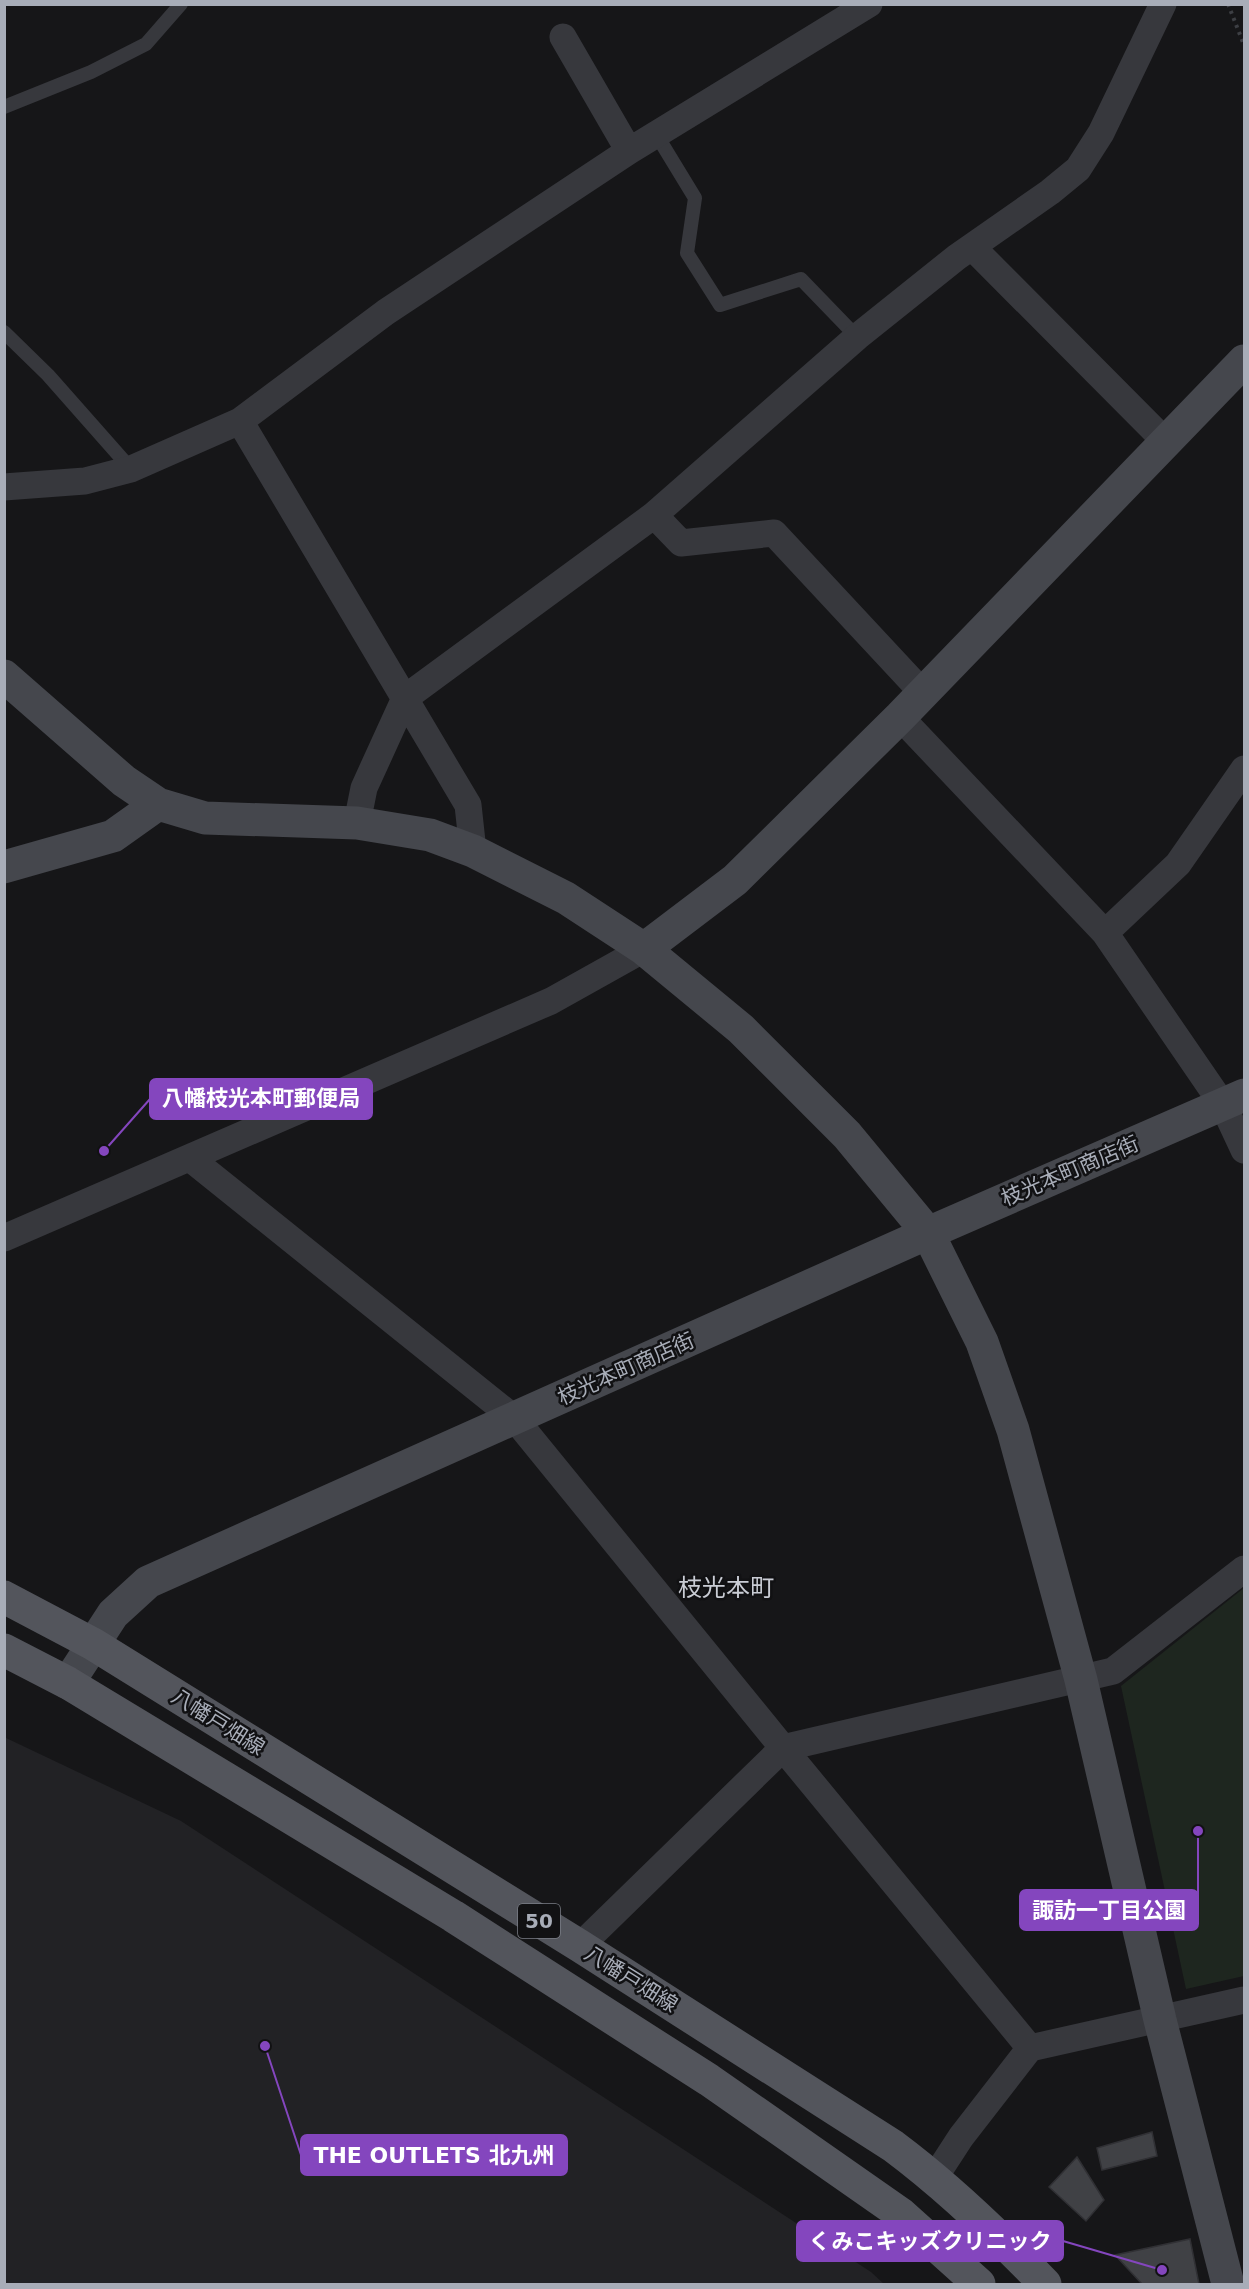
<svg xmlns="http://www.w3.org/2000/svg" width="1249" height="2289" font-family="'DejaVu Sans','Noto Sans JP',sans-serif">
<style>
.built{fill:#222225}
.green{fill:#1e261f}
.building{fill:#404145;stroke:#303034;stroke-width:1.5}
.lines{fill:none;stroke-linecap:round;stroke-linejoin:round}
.path{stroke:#3d3f44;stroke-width:4;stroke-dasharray:3 4.5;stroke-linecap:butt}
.lane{stroke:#37383d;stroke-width:14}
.street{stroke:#37383d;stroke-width:27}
.secondary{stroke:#45474d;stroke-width:33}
.primary{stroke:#53555c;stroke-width:33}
.labels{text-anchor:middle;stroke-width:5;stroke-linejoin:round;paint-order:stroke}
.shield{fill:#111113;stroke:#7b7e86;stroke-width:1.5}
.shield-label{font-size:20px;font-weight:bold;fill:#a8adb8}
.street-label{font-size:21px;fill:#a8adb8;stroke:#111113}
.quarter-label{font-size:24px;fill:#c9ccd4;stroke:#111113}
.leader{fill:none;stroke:#8446be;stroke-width:2}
.callout-dot{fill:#8446be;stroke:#111113;stroke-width:2}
.callout{fill:#8446be;stroke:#8446be;stroke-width:2}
.callout-label{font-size:22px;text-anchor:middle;font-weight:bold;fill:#fff}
</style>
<rect width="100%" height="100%" fill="#161618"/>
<path class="built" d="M4,1737L181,1821L871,2272L884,2284H5Z"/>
<path class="green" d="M1244,1588V1976L1186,1989L1121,1686Z"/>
<path class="building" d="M1152,2132L1157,2156L1102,2170L1097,2148Z
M1077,2157L1104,2200L1086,2221L1049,2187Z
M1190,2239L1199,2284H1142L1115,2255Z"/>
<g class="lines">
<path class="path" d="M1228,4L1244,45"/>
<path class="lane" d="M4,107L91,72L146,44L181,4
M656,134L695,198L687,253L720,305L801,279L857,337
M4,332L48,375L131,469"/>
<path class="street" d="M563,37L629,151
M972,247L1166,442
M240,421L468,805L473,851
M4,487L85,481L131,469L240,421L386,312L629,151L869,4
M654,515L681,543L774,533L923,693
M900,717L1105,933L1223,1105L1244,1150
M357,823L364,788L405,698L654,515L857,337L957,257L1050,192L1078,169L1101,133L1163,4
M1105,933L1178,864L1244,769
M191,1159L515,1419L783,1748L1030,2048L1244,2000
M4,1238L551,1001L644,949
M580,1946L783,1748L1113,1671L1244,1569
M935,2177L961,2137L1030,2048"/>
<path class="secondary" d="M4,676L124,781L158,804L205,818L357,823L430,835L473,851L566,898L644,949L741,1029L847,1135L928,1233L982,1342L1013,1430L1081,1680L1160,2020L1228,2284
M4,867L113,836L158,804
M644,949L735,880L900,717L1244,361
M68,1683L113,1614L148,1582L928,1233L1244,1095"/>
<path class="primary" d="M4,1597L93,1644L580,1946L893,2146C948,2187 998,2235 1045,2284
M4,1650L68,1683L453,1916L709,2080L901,2214L979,2284"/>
</g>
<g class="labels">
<rect class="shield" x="518" y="1904" width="42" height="34" rx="4.5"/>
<g class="shield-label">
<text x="539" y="1928">50</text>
</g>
<g class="street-label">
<text transform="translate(1070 1171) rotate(-23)" y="7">枝光本町商店街</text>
<text transform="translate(626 1369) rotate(-24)" y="7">枝光本町商店街</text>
<text transform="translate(218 1722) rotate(32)" y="7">八幡戸畑線</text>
<text transform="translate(631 1979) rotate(32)" y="7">八幡戸畑線</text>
</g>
<g class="quarter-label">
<text x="726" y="1596">枝光本町</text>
</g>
</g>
<path class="leader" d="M104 1151L150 1099M1198 1831L1198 1910M265 2046L301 2155M1162 2270L1063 2241"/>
<g class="callout-dot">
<circle cx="104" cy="1151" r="6"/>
<circle cx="1198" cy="1831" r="6"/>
<circle cx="265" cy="2046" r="6"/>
<circle cx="1162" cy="2270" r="6"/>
</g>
<g class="callout">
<rect x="150" y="1079" width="222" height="40" rx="6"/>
<rect x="1020" y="1890" width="178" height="40" rx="6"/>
<rect x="301" y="2135" width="266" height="40" rx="6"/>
<rect x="797" y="2221" width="266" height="40" rx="6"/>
</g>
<g class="callout-label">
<text x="261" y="1106">八幡枝光本町郵便局</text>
<text x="1109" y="1918">諏訪一丁目公園</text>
<text x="434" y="2163">THE OUTLETS 北九州</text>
<text x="930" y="2249">くみこキッズクリニック</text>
</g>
<rect width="1249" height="2289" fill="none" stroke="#a8adb8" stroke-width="12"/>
</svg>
